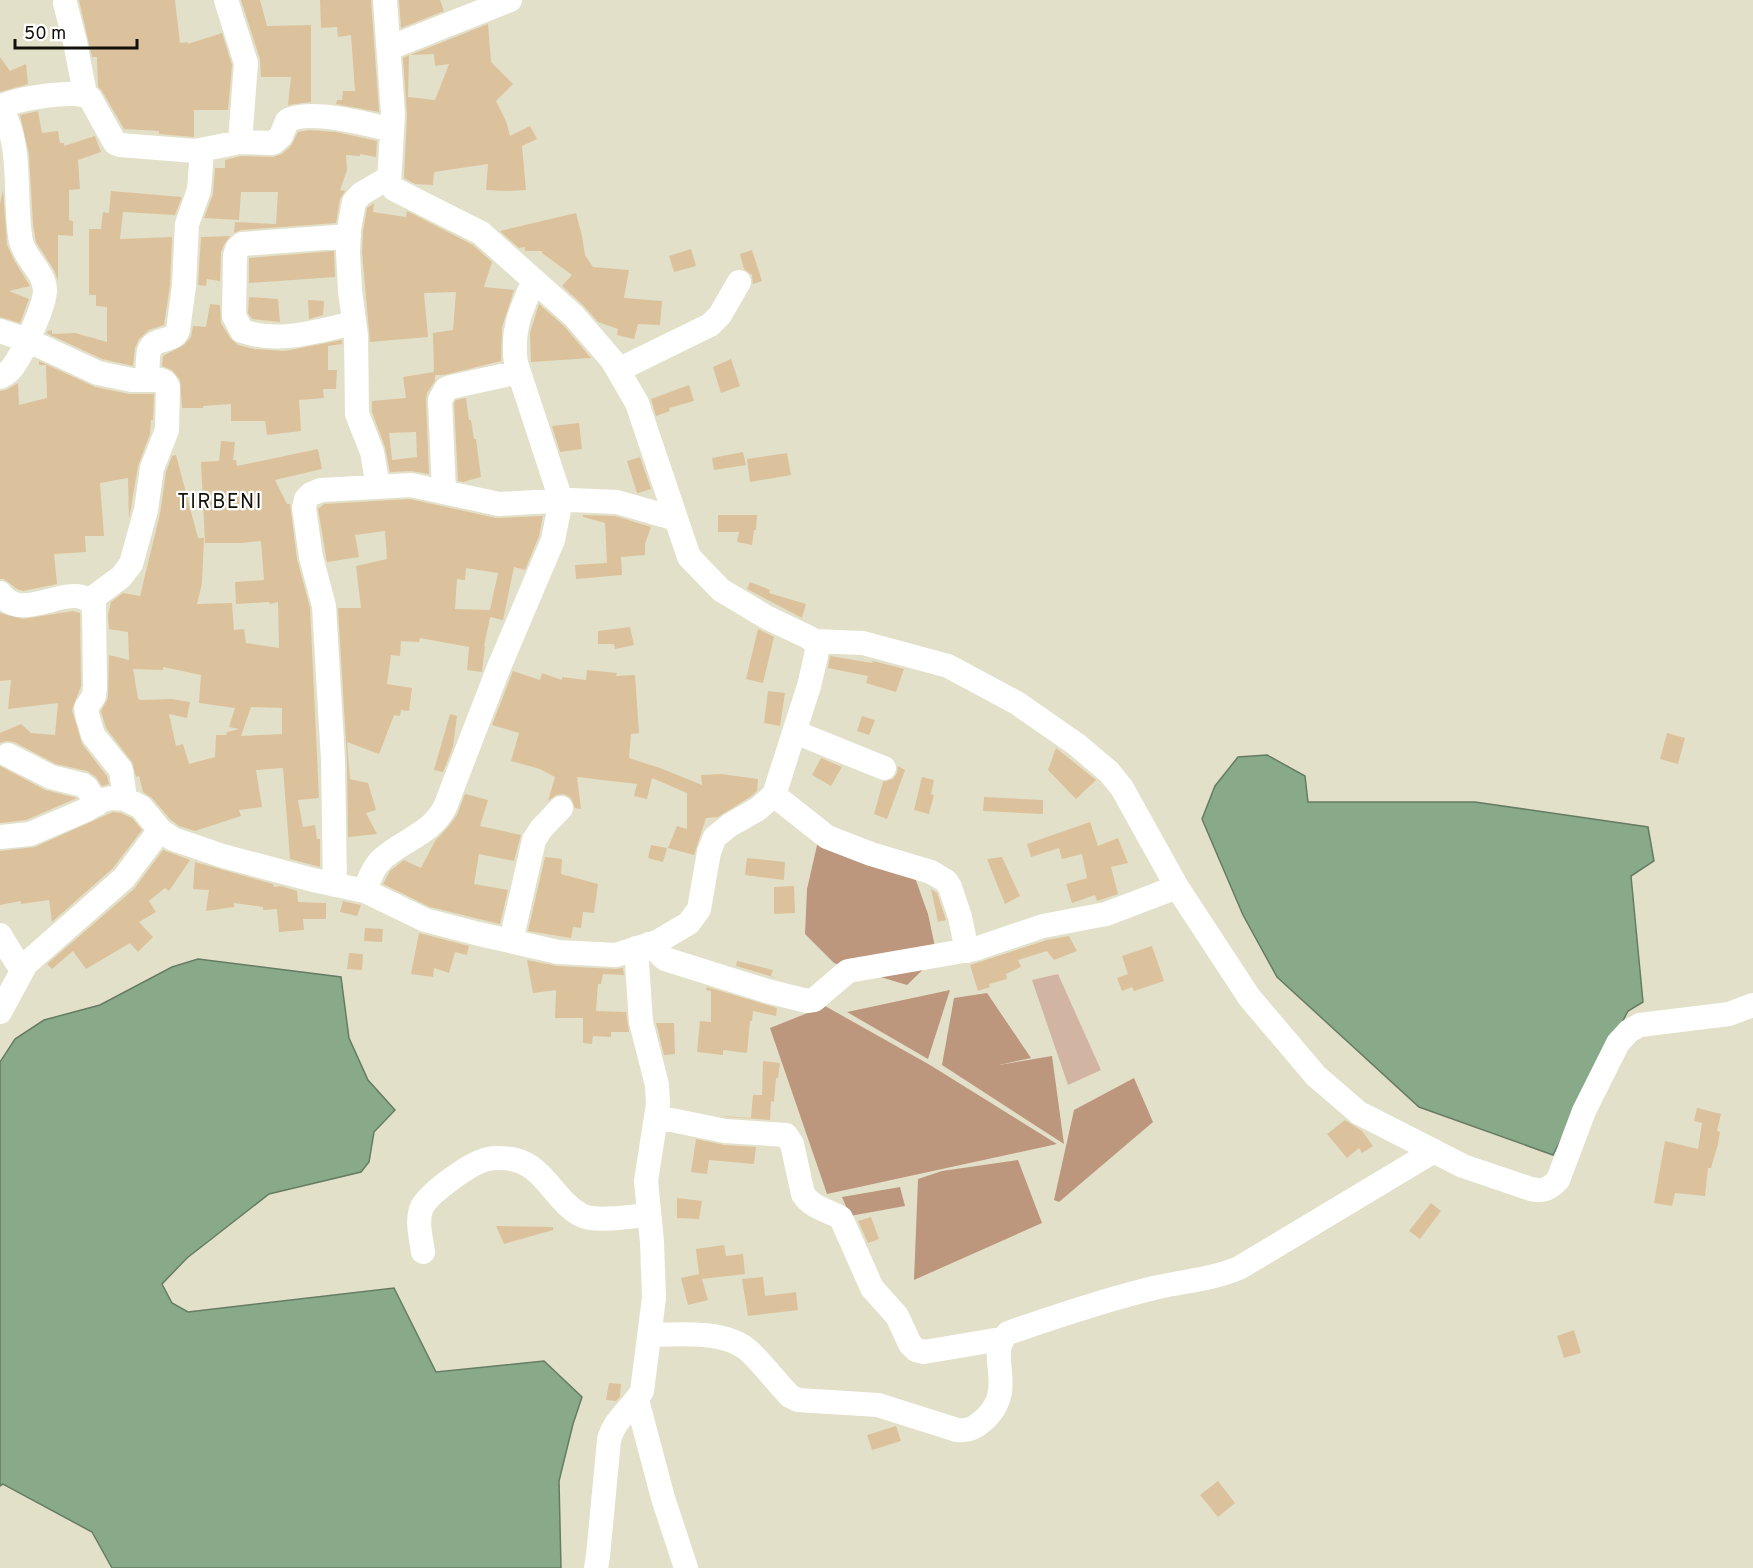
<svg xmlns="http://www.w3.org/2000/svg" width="1753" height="1568" font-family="Overpass,sans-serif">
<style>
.green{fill:#d1b4a1}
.forest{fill:#bd977d}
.water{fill:#89aa89;stroke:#657c63;stroke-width:1.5}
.building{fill:#dbc29c;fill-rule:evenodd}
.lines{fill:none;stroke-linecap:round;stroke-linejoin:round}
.minor{stroke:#fff;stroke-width:24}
.labels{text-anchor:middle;stroke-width:4.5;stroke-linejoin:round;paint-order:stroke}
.quarter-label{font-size:20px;letter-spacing:1.5px;fill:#121009;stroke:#fff}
</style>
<rect width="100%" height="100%" fill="#e3e0c9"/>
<path class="green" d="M1058,974L1101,1070L1068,1085L1032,980Z"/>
<path class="forest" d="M818,841L913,872L928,914L937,956L907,985L834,963L805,934L807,889Z
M950,990L928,1059L847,1012Z
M987,993L1031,1058L999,1065L1052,1056L1064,1144L942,1065L954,998Z
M825,1006L930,1065L1057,1144L827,1194L770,1028Z
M1134,1078L1153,1122L1059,1202L1054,1200L1074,1110Z
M1018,1160L1042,1223L914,1280L918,1179L942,1171Z
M900,1187L905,1206L850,1216L842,1197Z"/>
<path class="water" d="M1267,755L1305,776L1308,802H1475L1648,827L1654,861L1631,876L1643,1002L1628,1011L1553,1155L1419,1107L1277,977L1243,915L1202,819L1215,786L1238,757Z
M198,959L341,977L349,1038L368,1080L395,1110L374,1132L369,1162L361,1172L269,1194L187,1258L162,1284L172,1303L188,1312L394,1288L436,1372L544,1361L582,1397L573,1424L559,1481L561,1568H112L92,1532L3,1484L0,1486V1062L15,1039L44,1020L100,1005L172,967Z"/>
<path class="building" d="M79,0H175L180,43L188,42V44L222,33L232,65L228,110H194V137L159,134V131L124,129L102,91L98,87L97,57H92Z
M241,0H260L267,26L311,25V102L288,105L291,77H261L260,59Z
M320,0H371L379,112L336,104L337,100H342L343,91H355L351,35L338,37L337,27L321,28Z
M399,0H440L444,11L401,28Z
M488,24L491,62L513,84L496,101L506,121L510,136L530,126L537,139L522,146L526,190L508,191L486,190L488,164L434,172L433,185L415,184L404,178L407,115L403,58L409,55L408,97L435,100L449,64L435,66L434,54L410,55Z
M0,57L10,71L26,64L28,84L0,92Z
M38,111L42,133L58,131L60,143H64V146L95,136L101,152L78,160L80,189L69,190V220L73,221V236L58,235V280L54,270L36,242L33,224L29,154L20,115Z
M309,130L336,132L377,141L376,157L360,154V156L346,155L347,170L340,190L345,191L340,199L336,223L241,230L234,233L235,222L276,224L278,192H241L239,220L204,218L213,194L215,168H225V160L241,156L273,157L282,154L291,146L298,132Z
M3,190L7,245L14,260L30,286L9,291L29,299L20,323L0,317V204Z
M111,191L182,197L175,215L123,212L120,239L172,237L170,285L164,325L149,330L139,339L135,348L133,366L102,359L46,333L48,331L52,330V334L75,333L107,342V307L96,306V295H89V229H101L103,212L109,213Z
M374,203L373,212L406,217L407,211L473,245L492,262L484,287L514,290L502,327L501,361L444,375H435V381L427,393L426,401L429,474L411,471L390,472L385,447L372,412V401L406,398L403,377L434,372L433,333L453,330L456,292L424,293L428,337L370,342L362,252L363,231L367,208ZM416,432L417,457L392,460L389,433Z
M576,213L582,236L585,255L593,267L629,270L624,298L662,301L660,325L638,324L634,339L617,335L618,329L598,322L583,305L562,286L572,275L542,253V251H525V247L519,248L500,231Z
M230,236L224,245L221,252L220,281L207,279L206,286L198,285L201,237Z
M691,249L696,266L674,272L669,256Z
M752,250L762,281L753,284L752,275L744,269L740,254Z
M334,251L335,277L249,283V258Z
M249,297L278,299L280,322L252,319L248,313Z
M308,300L324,301L323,315L309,319Z
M210,304L220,305L221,323L230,338L238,345L254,349L285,351L342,340V344L328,346V370H337L336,389H323L324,398L299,400L301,431L267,435L265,421H231V404L203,406V408H182L180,380L172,370L162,366L163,356L184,345L191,337L193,326L206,327Z
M539,304L564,326L591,358L531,362L530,333Z
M731,359L740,386L721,393L713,367Z
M39,361L95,387L129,394H154L153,420H151L150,434L138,466L129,519L128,478L100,483L104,536H85L86,552L54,554L57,584L23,591L17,589L4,579H0V391L6,390L18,383L19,405L47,398L46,365H39Z
M689,385L694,401L669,408L670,411L656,416L651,399Z
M466,398L469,420H471L474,439H476L481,477L463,482L458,481L454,403L456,400Z
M579,423L582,449L560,452L552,426Z
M221,441L235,442L233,460H236L237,466L318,449L322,469L275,480L287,504H290L297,559L310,608L319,798L298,800L303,827L315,825L317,839H320V867L290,859L283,768L256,770L262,807L239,810L241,816L195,831L179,826L170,819L152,798L143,792L139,776L136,777L132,762L106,728L101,711L108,698L109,655L129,660L128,632L109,629L108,615L111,602L123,593L140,596L160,514L166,472L172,456L176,455L198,538H204L202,583L197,604L232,603L234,630L244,629L246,643L279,648L278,602L270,604L269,602L236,604L235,582L264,580L261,541L240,543H205L201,462L219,461ZM163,667L201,675L199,703L235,708L229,727L239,729L227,732L226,735H216L215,757L189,764L183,744L176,746L169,714L187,718L190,702L172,699L140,700L138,698L133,669L163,670ZM251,707L282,708V734L241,736Z
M743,452L746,465L714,470L712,458Z
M787,453L791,475L750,482L747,459Z
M640,457L651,489L638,493H637L627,461Z
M410,499L496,518L543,516L539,536L525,570L514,567L503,620L490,617L484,646H485L482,672L467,670L469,647L420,638L419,642L401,641L400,656L391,655L387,684L412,688L409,711L401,710L400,716L394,715L379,754L347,742L350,779L368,783L376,810L366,813L377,834L348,837L347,759L338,608H361L356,566L387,559L385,531L355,535L359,557L327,562L318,509L324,504ZM466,568L498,573L490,610L455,609L457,579L465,580Z
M583,515L615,516L651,527L645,544V555L621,557L622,575L576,579L575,565L607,563L605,523L583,517Z
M718,515H757L756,530H754L752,545L737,542L739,532H718Z
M750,582L770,590L769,593L806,604L802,618L747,589Z
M73,611L80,613L81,686L72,710L82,744L107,776L109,784L102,786L96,777L87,771L56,764L14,742L7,741L0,743V733L21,724L31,733L55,735L58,703L8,709L11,680L0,681V613L23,619Z
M630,627L634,645L615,649L614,644H598V631Z
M758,629L774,637L763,683L746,679Z
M830,656L872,663L873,661L904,669L896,692L866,683L868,676L828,668Z
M587,670L617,673L616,676L635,675L639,733L631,734L629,758L660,768L702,785L701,775L721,774L758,779L757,791L750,797L718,817L706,818L694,855L668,848L677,826L687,829V793L652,778L647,799L634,796L637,784L577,777L581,809L575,808L571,798L564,794L556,795L548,801L555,777L540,769L511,761L519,733L492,725L513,671L540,680L542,673L562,680V677L586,680Z
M768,691L785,693L780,726L764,723Z
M450,714L457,716L453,747L443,772L434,770Z
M862,716L875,720L869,735L857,731Z
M1667,733L1685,738L1678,764L1660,759Z
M1056,748L1096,780L1076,799L1048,770Z
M821,758L842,767L831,786L812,775Z
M0,766L45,790L77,798L26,820L0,823Z
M898,766L905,770L887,819L874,814L883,782L893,779L897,773Z
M922,777L934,780L931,794L934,795L929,814L914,810Z
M465,794L488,800L480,826L521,835L514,861L479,854L474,884L508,890L500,924L430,907L383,884L390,871L404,860L421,868L435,841L449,826L457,815Z
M984,797L1043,800V814L983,811Z
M113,812L121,813L132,818L142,830L113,868L52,922L49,900L21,904V901L0,905V851L35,847Z
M1090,822L1098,846L1118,838L1128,863L1111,867L1118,894L1097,901L1095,895L1072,903L1066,884L1087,878L1082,854L1062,859L1059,848L1031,857L1027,844Z
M651,845L667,848L663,862L648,858Z
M163,850L190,860L169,891L165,888L149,901L156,912L139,922L153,937L138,952L130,943L86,969L73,951L52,969L47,964L134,889Z
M545,857L562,859L561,874L598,884L594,913L583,912L581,928L573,927L571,938L528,931Z
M1002,857L1020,896L1005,904L987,859Z
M747,858L785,862L784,880L745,875Z
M195,862L273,884L274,887L281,886L297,891L298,902L326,903V919H303L304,930L279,932L277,909L263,910V907L234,903V907L206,911L209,890L193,889Z
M794,886L795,913L774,914V887Z
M931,889L937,893L946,920L938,922Z
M343,901L361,905L357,916L340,912Z
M365,928L383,929L382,942L364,941Z
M419,933L469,946L467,955L455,952L449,973L434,968L433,977L411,974Z
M1069,936L1077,951L1054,960L1047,951L1018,960L1021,967L1006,974L1007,979L989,984L990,987L978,991L970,965L1047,940Z
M1152,946L1164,981L1134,991L1132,987L1122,991L1117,978L1128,974L1122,956Z
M349,953L363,954L362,970L347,969Z
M527,960L557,966L615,969L623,968L624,975L603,974L601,984H598L596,1011L626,1012L629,1032H611V1037L593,1036L592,1044L583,1043V1018H555L556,990L533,993Z
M737,961L773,970L771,976L783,980L736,966Z
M707,987L777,1008L776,1016L753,1011L752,1021H750L747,1053L723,1050V1055L697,1052L700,1021L711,1022V991L706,990Z
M656,1023H674L675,1054L664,1055Z
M763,1061L780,1063L778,1078H776L774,1102L771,1101L770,1120L727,1117L721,1116L751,1118L753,1095H762Z
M1697,1108L1721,1114L1717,1131L1720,1132L1718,1144L1711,1168H1708L1705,1196L1675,1193L1672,1206L1654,1203L1665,1141L1698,1149L1702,1123L1694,1121Z
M1345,1120L1362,1131L1373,1146L1362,1153L1359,1148L1347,1158L1327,1134Z
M696,1139L724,1145L756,1147L754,1164L709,1160L707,1174L691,1172Z
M677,1198L702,1201L699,1219L677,1218Z
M1431,1203L1441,1211L1420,1239L1409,1231Z
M871,1217L879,1239L868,1243L858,1221Z
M496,1226L553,1227V1230L504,1244Z
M724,1245L726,1256L743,1254L745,1274L702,1279L708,1300L688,1305L681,1278L699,1274L696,1249Z
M763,1277L765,1296L796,1292L798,1310L748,1316L742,1279Z
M1574,1330L1581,1353L1564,1358L1557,1336Z
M609,1383L621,1384L620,1397L616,1401L606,1400Z
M896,1426L901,1441L872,1450L867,1435Z
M1218,1481L1235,1503L1218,1517L1200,1495Z"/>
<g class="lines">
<path class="minor" d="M226,0L246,63L240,142
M65,3L75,42L85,94
M389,48L510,0
M0,107C14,99 78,88 90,98L115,143L120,145L195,151L240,142L273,143L281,136L287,121C308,108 368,124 392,130
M0,107C24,144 13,200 21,241C25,259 44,271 45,290C45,306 22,356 11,369C8,373 4,375 0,377
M349,236L242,244L237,249L235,256L234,316L242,331C280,344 317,331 354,323
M0,331L27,340L98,373L132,380H161L165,382L168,387L167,430L152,468L146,510L131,564L121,577L90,600
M618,370L710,325L720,315L739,282
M147,380C148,371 147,360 149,351C154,336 173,344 178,330L184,286L187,224L199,190L202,150
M378,487L372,452L357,414L356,335L350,291L348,252L349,229L354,202L361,194L388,178
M444,492L440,400L446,389L451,387L519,372
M0,593C23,627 73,576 94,606L95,687L94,696L86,708L87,714L93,735L121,770L125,799
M814,641L863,643L948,666L1017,703L1076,744L1109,772L1122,788L1177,887L1249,997L1316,1076L1359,1113L1371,1119L1463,1166L1531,1189C1543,1192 1549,1189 1558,1180L1584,1111L1618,1043L1629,1031L1640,1025L1729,1014L1753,1005
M795,732L884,768
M8,755L51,777L83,785L87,788L97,804
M774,795L827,837L871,854L931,872L946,881L950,887L960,917L967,951
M0,837L30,834L86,810L103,800L112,798L125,799L141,807L160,830L173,839L223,856L313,880L365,891L425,920L479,934L558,952L616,955L657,942L689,923L699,909L709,852L715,837L730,825L758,809L774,795L809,686L816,656L817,649L814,641L808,637L766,617L721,590L689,557L637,403L612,360L574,316L481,233L394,189L389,183L393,114L385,0
M335,885L333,760L324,606L311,557L304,508L306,499L311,494L321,490L411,485L499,504L571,500L617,502L676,519
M365,891C368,881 372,870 380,861C401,840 430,836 445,807L499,667L553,540L561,500L516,363C511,330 521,310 534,280
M0,935L22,971
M511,941L534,840L541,829L561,808
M649,944L665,959L767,991L807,1001L814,1000L848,971L975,949L1043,926L1106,914L1177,887
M0,1012L26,964L124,878L160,830
M657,1117L725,1131L786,1135L792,1144L803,1194C812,1208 827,1210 841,1218L872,1288L897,1316L910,1344L916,1350L924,1352L1001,1339
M423,1252C421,1238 416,1220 422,1207C430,1192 472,1162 488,1159C498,1157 514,1158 524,1163C547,1174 558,1203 581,1215C595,1223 632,1216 649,1215
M650,1335C679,1334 726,1330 749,1351C764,1365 776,1382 790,1396L798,1400L878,1405L957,1430C971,1431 976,1427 986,1418C1018,1386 984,1355 1008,1333C1057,1316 1107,1299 1158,1287C1185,1281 1213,1279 1239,1268L1434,1151
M637,1400L663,1498L686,1568
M596,1568L598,1556L609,1440C614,1419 632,1409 642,1391L654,1298L652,1242L646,1181L658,1104L657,1085L641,1022L636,948"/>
</g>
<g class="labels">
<g class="quarter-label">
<text x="220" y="508">TIRBENI</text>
</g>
</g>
<path d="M15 39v9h122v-9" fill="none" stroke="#121009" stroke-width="3"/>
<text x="24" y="39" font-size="18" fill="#121009" stroke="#ffffff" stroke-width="4.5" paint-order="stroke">50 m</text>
</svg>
